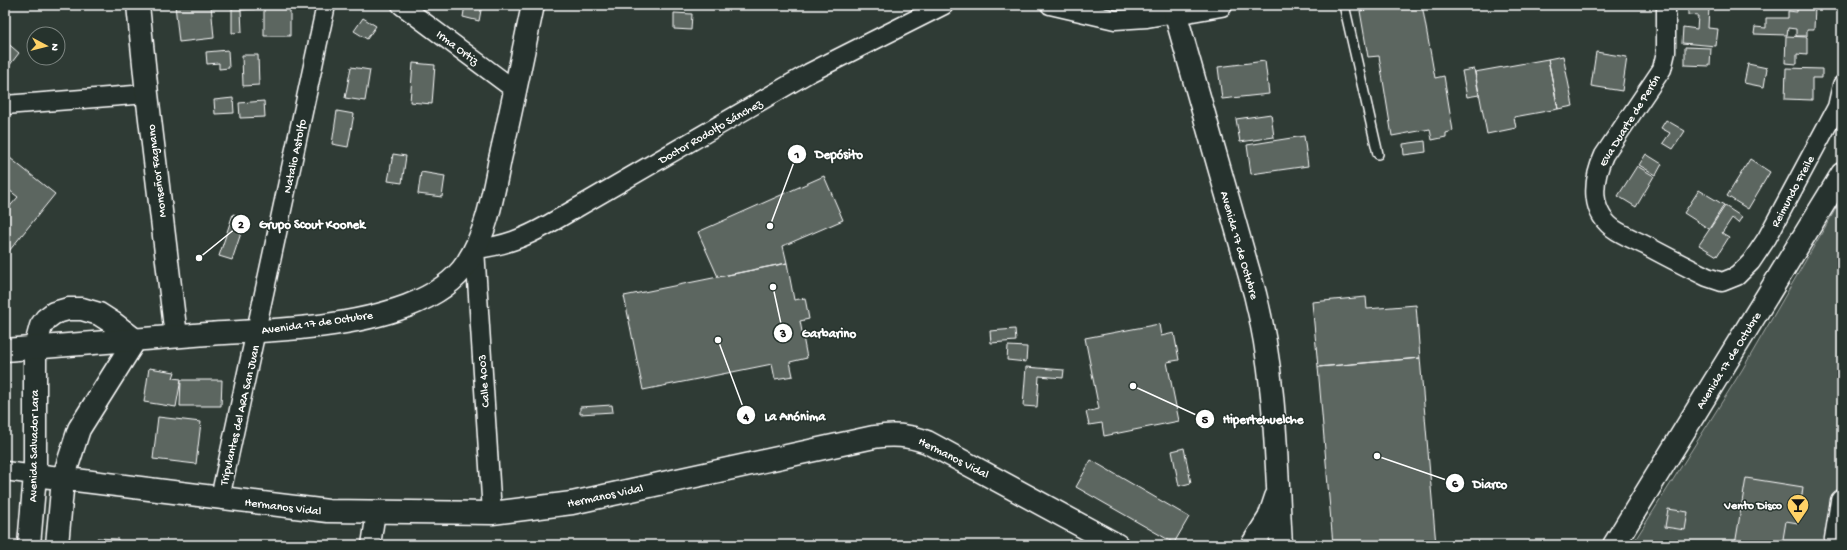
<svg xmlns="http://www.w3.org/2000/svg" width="1847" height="550" font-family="'Gochi Hand',sans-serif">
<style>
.green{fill:#4a544f;stroke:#a4aaa7}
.building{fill:#5b6661;stroke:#fff}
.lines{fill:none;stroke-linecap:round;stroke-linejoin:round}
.service-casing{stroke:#fff;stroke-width:12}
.minor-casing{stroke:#fff;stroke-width:21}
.tertiary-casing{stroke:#fff;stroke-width:25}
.secondary-casing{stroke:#fff;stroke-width:25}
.service{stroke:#26332d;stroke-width:9}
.minor{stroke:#26332d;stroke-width:18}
.tertiary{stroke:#26332d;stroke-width:22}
.secondary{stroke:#26332d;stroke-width:22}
.labels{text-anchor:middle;stroke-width:3;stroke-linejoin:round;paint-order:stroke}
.street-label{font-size:12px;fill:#fff;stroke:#26332d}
.poi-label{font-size:12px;font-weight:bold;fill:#fff;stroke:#26332d;text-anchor:end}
.leader{fill:none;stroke:#fff;stroke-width:1.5}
.callout-dot{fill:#fff;stroke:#26332d;stroke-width:1.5}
.mark-label{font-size:12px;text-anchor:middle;font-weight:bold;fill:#111}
.callout-label{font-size:13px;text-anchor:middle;font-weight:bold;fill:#fff;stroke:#26332d;stroke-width:3;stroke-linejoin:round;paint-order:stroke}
</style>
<rect width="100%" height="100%" fill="#2f3b35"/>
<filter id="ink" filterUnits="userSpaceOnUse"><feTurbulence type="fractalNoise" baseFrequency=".025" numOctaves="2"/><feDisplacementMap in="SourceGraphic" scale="8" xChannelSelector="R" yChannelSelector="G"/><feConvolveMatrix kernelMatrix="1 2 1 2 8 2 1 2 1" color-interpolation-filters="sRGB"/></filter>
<g filter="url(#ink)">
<path class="green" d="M1842,198V458L1830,545H1632L1742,370Z"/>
<path class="building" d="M175,5H211L214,38L179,42Z
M232,5H255V9L241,10L242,32L232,33Z
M264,5H290V36H264Z
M450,5H461V8H450Z
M465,5H482L479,21L463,17Z
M1393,5H1422L1435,78L1444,76L1453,131L1446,133V137L1432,140L1430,129L1392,136L1379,56L1368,57L1360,11Z
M1688,5L1709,7L1708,28L1718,29L1716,46L1682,43L1683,27L1697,29L1698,16L1688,15Z
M1797,7H1815L1814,29H1807V36H1796V29L1788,28L1787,35L1754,34L1755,27L1766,28V18H1788V11L1797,12Z
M674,13L692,14L691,30L674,29Z
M363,18L376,26L367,39L354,31Z
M1786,36L1807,37V55L1797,54V64L1785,63Z
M5,41L19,53L6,70L5,69Z
M1685,47L1711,48L1710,66L1685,65Z
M228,50L229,68L219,69V63L207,64L206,52Z
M1596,52L1627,57L1622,91L1591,86Z
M242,55H258L259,85L243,86Z
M1563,56L1573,106L1558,109L1548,59Z
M1548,59L1558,109L1514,117L1516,128L1487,134L1475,72Z
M1265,61L1269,94L1222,99L1218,67Z
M413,63L435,65L432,104L410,102Z
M1748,64L1767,68L1764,87L1744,83Z
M351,67L370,70L365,101L345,98Z
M1786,68L1822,69V78H1812V100L1785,99Z
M1474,69L1479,95L1467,97L1462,71Z
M233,98L234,113L215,114L214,100Z
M264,101L265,117L240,118L239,103Z
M337,111L354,114L348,147L332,144Z
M1271,114L1274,137L1240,142L1236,119Z
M1666,120L1685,131L1673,149L1663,143L1670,133L1661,128Z
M1304,136L1308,166L1251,174L1247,145Z
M1425,141L1426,152L1404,155L1403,144Z
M5,154L55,194L5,256V212L18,197L5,187Z
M393,154L406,156L402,183L388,181Z
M1646,154L1662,164L1656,175L1639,165Z
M1750,159L1770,172L1748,209L1727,196Z
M1637,166L1654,176L1636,207L1618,196Z
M421,172L445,176L442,197L418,194Z
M824,176L843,220L783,246L787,263L718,277L698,232Z
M1699,190L1724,205L1709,229L1684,213Z
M1725,206L1742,217L1738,223L1732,218L1722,233L1729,237L1717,256L1699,245Z
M233,214L246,218L232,260L219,256Z
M787,263L794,300L805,298L809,319L800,321L807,358L790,362L793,376L775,379L772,364L643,390L624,296Z
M1366,297L1367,309L1416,305L1420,358L1318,367L1312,302Z
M1159,324L1161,336L1174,333L1179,360L1167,362L1179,421L1104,436L1102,423L1089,425L1086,412L1099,409L1085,338Z
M1015,329L1016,341L991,343L990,331Z
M1008,346L1027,347L1026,362L1007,360Z
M1420,358L1436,545H1333L1318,367Z
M1026,367L1064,370L1063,378L1039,376L1037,407L1023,406Z
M149,368L175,372L173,378L181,379L176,407L144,402Z
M181,380H222L221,406H180Z
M612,405L613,412L580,414V407Z
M158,417L201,422L196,464L153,459Z
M1184,448L1191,483L1179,486L1172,451Z
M1091,460L1189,517L1174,543L1076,487Z
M1746,478L1803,487L1798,523L1786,521L1782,545H1735Z
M1668,509L1688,512L1685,530L1665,527Z
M97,538L118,539V545H83V541L97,542Z"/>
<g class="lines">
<g class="service-casing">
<path id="service" d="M1344,5L1378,154"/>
</g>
<g class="minor-casing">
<path id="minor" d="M401,5L515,90
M1050,5L1115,20L1147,18L1175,13
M1666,5V52L1662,69L1604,155C1592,181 1589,214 1617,231C1627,237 1637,241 1647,246C1667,257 1687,267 1707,277L1722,282L1737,276L1751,262L1767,238L1837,107L1842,85
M5,105L147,94
M5,471L35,475
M220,498L326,5
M492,513L475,249C504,246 524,238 549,224L809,73L944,5
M371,545L376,512"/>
</g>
<g class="tertiary-casing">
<path id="tertiary" d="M138,5L147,94L176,336
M1175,13L1221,5
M35,475L328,511L492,513L572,503L874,437C893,434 908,435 927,442L1117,545
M29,545L35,475V348L41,326L46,319L54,313L68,309H82L99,314L113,323L135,340L79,429L63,479L57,545
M1835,545L1842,501"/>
</g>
<g class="secondary-casing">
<path id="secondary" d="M1173,5L1255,294C1276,376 1276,461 1281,545
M5,350C72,345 140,339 207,334C273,330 345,329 407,306C430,297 454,283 467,263C487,233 493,194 500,159C512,108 522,57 533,5
M1252,545L1269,518L1276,497
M1614,545L1842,174"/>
</g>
<use href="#service" class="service"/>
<use href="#minor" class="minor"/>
<use href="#tertiary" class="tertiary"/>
<use href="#secondary" class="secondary"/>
</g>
</g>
<defs>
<g id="bar-pin" transform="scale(1.15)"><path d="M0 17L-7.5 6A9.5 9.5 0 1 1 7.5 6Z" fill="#ffd166" stroke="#26332d"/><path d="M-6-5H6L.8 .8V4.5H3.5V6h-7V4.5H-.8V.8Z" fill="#111"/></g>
</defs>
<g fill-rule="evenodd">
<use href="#bar-pin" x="1798" y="505"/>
</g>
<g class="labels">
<g class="street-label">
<text transform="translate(458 47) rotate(37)" y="4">Irma Ortiz</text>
<text transform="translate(1629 120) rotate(-58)" y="4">Eva Duarte de Perón</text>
<text transform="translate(710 131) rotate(-30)" y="4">Doctor Rodolfo Sánchez</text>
<text transform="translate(294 156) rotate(-78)" y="4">Natalio Astolfo</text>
<text transform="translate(156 171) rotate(-97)" y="4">Monseñor Fagnano</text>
<text transform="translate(1792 191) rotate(-62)" y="4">Reimundo Freile</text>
<text transform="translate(1240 245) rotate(74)" y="4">Avenida 17 de Octubre</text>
<text transform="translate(317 322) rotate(-8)" y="4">Avenida 17 de Octubre</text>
<text transform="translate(1728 360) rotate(-58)" y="4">Avenida 17 de Octubre</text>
<text transform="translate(483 381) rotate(-94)" y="4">Calle 4003</text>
<text transform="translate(239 415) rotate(-77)" y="4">Tripulantes del ARA San Juan</text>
<text transform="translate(33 446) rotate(-89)" y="4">Avenida Salvador Lara</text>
<text transform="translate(954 457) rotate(27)" y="4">Hermanos Vidal</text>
<text transform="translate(605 495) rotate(-12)" y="4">Hermanos Vidal</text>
<text transform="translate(283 506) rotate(7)" y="4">Hermanos Vidal</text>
</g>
<g class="poi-label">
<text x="1782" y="509">Vento Disco</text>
</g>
</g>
<path class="leader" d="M770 226L797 154M199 258L241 224M773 287L783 333M718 340L746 415M1133 386L1205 419M1377 456L1455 483"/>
<g class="callout-dot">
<circle cx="770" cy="226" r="4"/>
<circle cx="199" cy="258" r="4"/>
<circle cx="773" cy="287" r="4"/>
<circle cx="718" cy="340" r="4"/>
<circle cx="1133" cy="386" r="4"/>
<circle cx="1377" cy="456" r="4"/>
<circle cx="797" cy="154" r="10"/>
<circle cx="241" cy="224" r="10"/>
<circle cx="783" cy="333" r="10"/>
<circle cx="746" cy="415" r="10"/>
<circle cx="1205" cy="419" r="10"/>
<circle cx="1455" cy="483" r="10"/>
</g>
<g class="mark-label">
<text x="797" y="158">1</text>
<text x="241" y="228">2</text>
<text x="783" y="337">3</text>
<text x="746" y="420">4</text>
<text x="1205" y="423">5</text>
<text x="1455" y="487">6</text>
</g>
<g class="callout-label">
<text x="839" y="158">Depósito</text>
<text x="312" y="228">Grupo Scout Koonek</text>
<text x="829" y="337">Garbarino</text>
<text x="795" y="420">La Anónima</text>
<text x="1263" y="423">Hipertehuelche</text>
<text x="1490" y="488">Diarco</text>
</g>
<rect width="1847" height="550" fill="none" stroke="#26332d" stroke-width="20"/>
<rect x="10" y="10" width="1827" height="530" fill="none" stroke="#fff" stroke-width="1.5" filter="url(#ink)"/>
<g transform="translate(46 46) rotate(97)"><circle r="19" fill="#26332d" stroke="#7d8581"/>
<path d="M0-3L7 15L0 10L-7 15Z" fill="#ffd166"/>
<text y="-6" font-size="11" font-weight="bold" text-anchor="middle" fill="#ffffff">N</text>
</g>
</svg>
